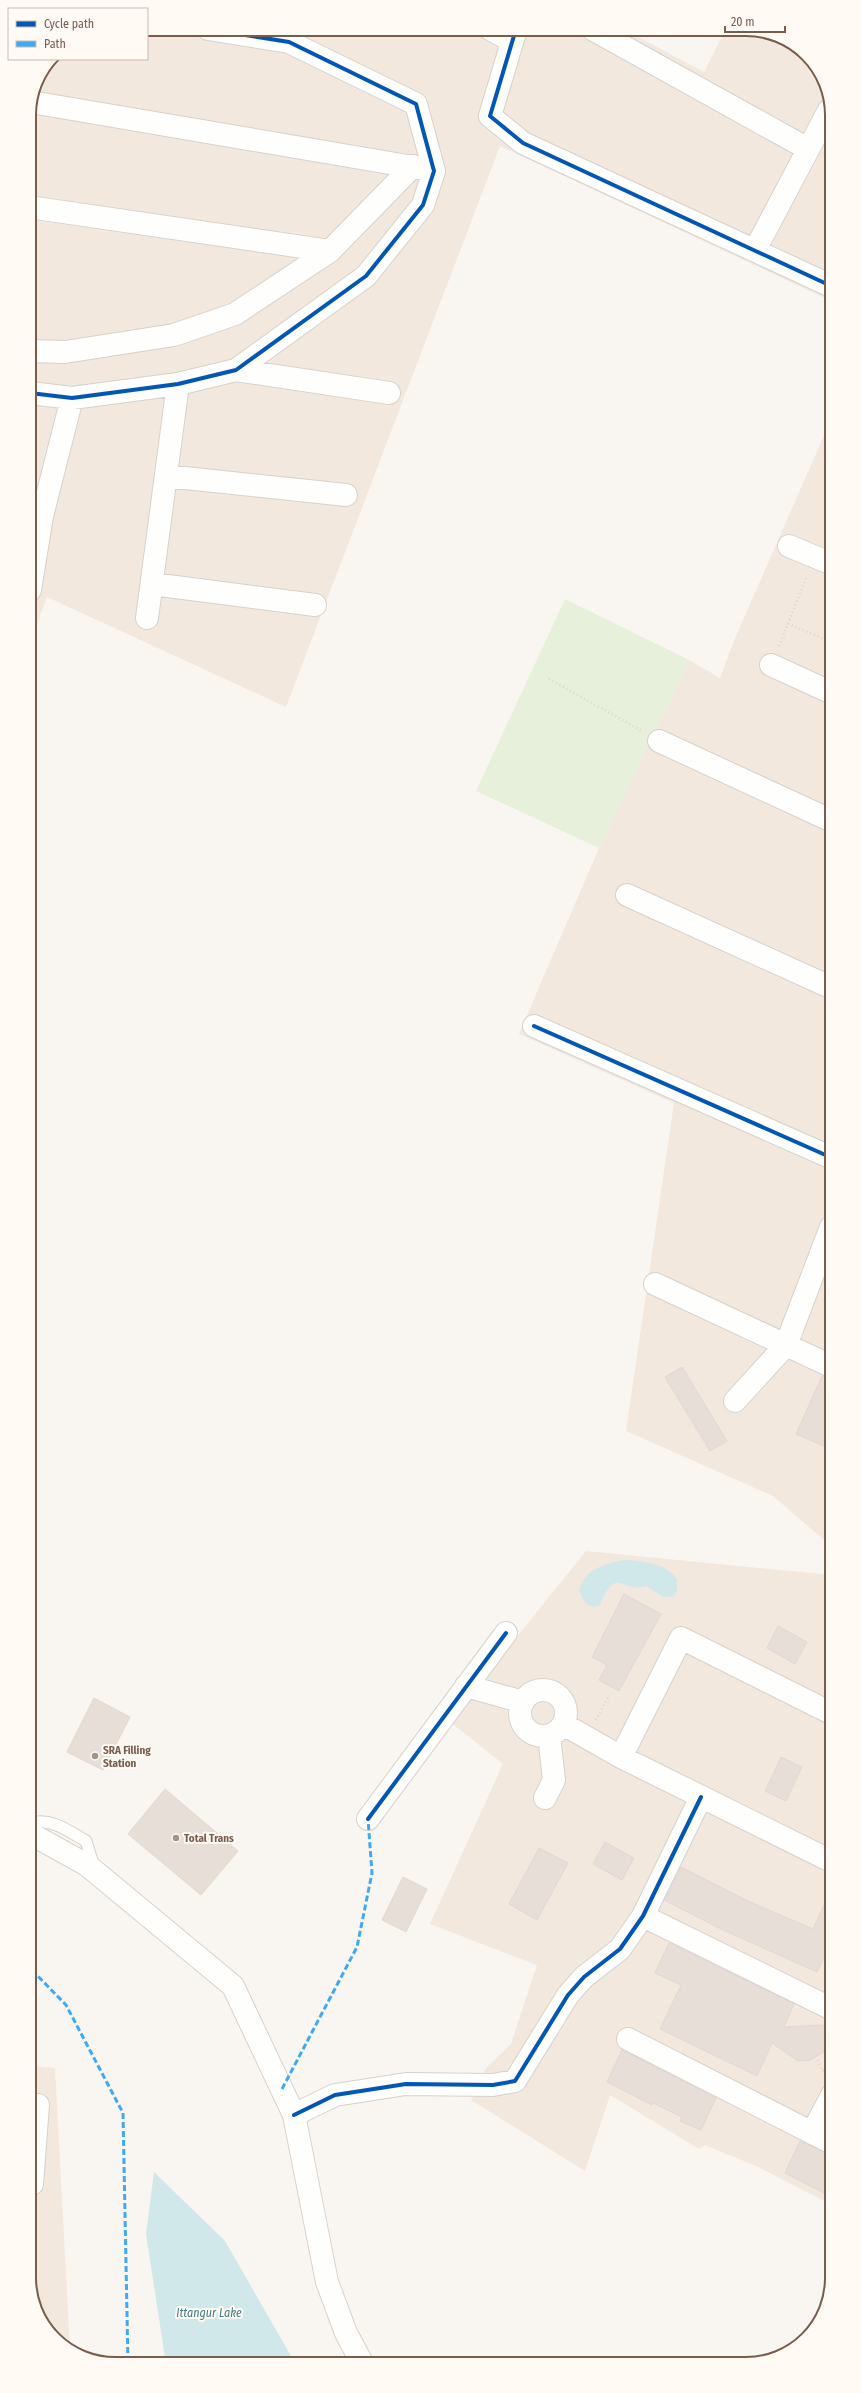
<svg xmlns="http://www.w3.org/2000/svg" width="861" height="2393" font-family="'Fira Sans Condensed',sans-serif">
<style>
.residential{fill:#f2e8de}
.green{fill:#e7f0db}
.water{fill:#d0e8ea}
.building{fill:#e6ded7;stroke:#e2d8d2}
.lines{fill:none;stroke-linecap:round;stroke-linejoin:round}
.lane-casing{stroke:#d7d1cb;stroke-width:13}
.street-casing{stroke:#d7d1cb;stroke-width:24}
.secondary-casing{stroke:#d9d2cb;stroke-width:24}
.path{stroke:#dcd5d0;stroke-width:2.5;stroke-dasharray:1 3;stroke-linecap:butt}
.lane{stroke:#fefefd;stroke-width:11}
.street{stroke:#fefefd;stroke-width:22}
.secondary{stroke:#fefefd;stroke-width:22}
.quiet{stroke:#3fa9f5;stroke-width:3;stroke-dasharray:6 3;stroke-linecap:butt}
.cycleway-casing{stroke:#fffaf3;stroke-width:6}
.cycleway{stroke:#0057b8;stroke-width:4}
.poi-dot{fill:#a69286;stroke:#fffaf3;stroke-width:1.5}
.labels{text-anchor:middle;stroke-width:4;stroke-linejoin:round;paint-order:stroke}
.poi-label{font-size:11px;font-weight:bold;fill:#7a5c4d;stroke:#fffaf3;text-anchor:start}
.water-label{font-size:12px;font-style:italic;fill:#437c86;stroke:#fffaf3}
.rim{fill:none;stroke:#7a5c4d;stroke-width:2}
</style>
<rect width="100%" height="100%" fill="#f9f5f0"/>
<path class="residential" d="M147,29H623L704,72L726,29H752L799,47L829,92V300L500,146L286,707L47,597L30,643L29,110L36,82L51,59H147Z
M829,424L831,1546L773,1496L626,1431L674,1103L519,1034L599,848L689,660L720,678L733,643Z
M586,1551L831,1575L832,2205L758,2167L705,2145L699,2149L610,2095L585,2171L471,2100L486,2068L511,2044L537,1965L430,1924L503,1764L449,1721Z
M32,2066L55,2068L70,2349L62,2346L32,2301Z"/>
<path class="green" d="M565,599L689,660L599,848L476,791Z"/>
<path class="water" d="M625,1560C643,1561 666,1563 677,1579V1591L674,1596L663,1597L646,1586C623,1595 617,1563 600,1605L594,1607L586,1604L579,1591C584,1569 606,1563 625,1560Z
M154,2172L225,2241L295,2363L166,2364L146,2234Z"/>
<path class="building" d="M682,1367L727,1441L710,1451L665,1377Z
M822,1376L831,1378V1449L796,1434Z
M624,1594L661,1614L619,1691L599,1680L607,1665L592,1657Z
M778,1626L807,1642L795,1664L767,1648Z
M94,1698L130,1717L103,1770L67,1752Z
M781,1757L802,1767L786,1801L765,1791Z
M165,1789L238,1851L201,1895L128,1834Z
M605,1842L634,1858L622,1880L593,1864Z
M539,1848L568,1863L537,1920L509,1904Z
M681,1867L748,1901L813,1929L831,1890L832,1941L817,1972L721,1929L664,1900Z
M403,1877L427,1889L406,1932L382,1920Z
M669,1943L794,2004L784,2027L823,2025L832,2030V2047L810,2060L798,2061L772,2043L757,2076L660,2029L681,1985L655,1973Z
M622,2050L716,2098L701,2130L680,2121L682,2117L653,2103L652,2105L607,2082Z
M800,2141L832,2155V2197L785,2173Z"/>
<g class="lines">
<g class="lane-casing">
<path id="lane" d="M31,1823C51,1817 70,1832 86,1841L94,1867"/>
</g>
<g class="street-casing">
<path id="street" d="M490,29L512,41
M516,29L490,116L523,143L829,285
M592,29L808,149
M31,102L425,169
M29,207L330,251
M755,250L829,110
M29,351L65,352L174,335L235,314L330,251L413,166
M236,370L389,393
M30,393L72,398L178,384L236,370L366,276L423,205L434,171L416,104L289,42L208,29
M166,476L346,495
M789,546L830,563
M152,584L315,605
M30,590L42,516L72,398
M147,618L178,384
M771,665L830,692
M659,741L830,820
M627,895L830,987
M534,1026L830,1157
M655,1284L831,1366
M735,1401L786,1345L831,1227
M466,1686L523,1702
M520 1713a23 23 0 1 1 46 0a23 23 0 1 1-46 0Z
M563,1724L621,1757L831,1861
M621,1757L681,1638L831,1713
M545,1798L554,1780L549,1735
M368,1819L506,1633
M643,1916L832,2009
M628,2039L832,2143
M32,2105H38L32,2184
M294,2115L335,2095L406,2084L493,2085L515,2081L568,1995L584,1977L620,1949L643,1916L701,1797
M812,2133L832,2095"/>
</g>
<g class="secondary-casing">
<path id="secondary" d="M31,1834L87,1865L233,1986L294,2115L327,2282L346,2333L362,2363"/>
</g>
<path class="path" d="M788,624L830,641
M779,646L807,576
M549,679L642,731
M596,1720L609,1696
M818,2060L822,2070L832,2072"/>
<use href="#lane" class="lane"/>
<use href="#street" class="street"/>
<use href="#secondary" class="secondary"/>
<path class="quiet" d="M32,1970L66,2005L123,2113L128,2364
M282,2089L357,1947L372,1873L368,1819"/>
<g class="cycleway-casing">
<path id="cycleway" d="M516,29L490,116L523,143L829,285
M30,393L72,398L178,384L236,370L366,276L423,205L434,171L416,104L289,42L208,29
M534,1026L830,1157
M368,1819L506,1633
M294,2115L335,2095L406,2084L493,2085L515,2081L568,1995L584,1977L620,1949L643,1916L701,1797"/>
</g>
<use href="#cycleway" class="cycleway"/>
</g>
<g class="poi-dot">
<circle cx="95" cy="1756" r="4"/>
<circle cx="176" cy="1838" r="4"/>
</g>
<g class="labels">
<g class="poi-label">
<text x="103" y="1754">SRA Filling<tspan x="103" dy="13">Station</tspan></text>
<text x="184" y="1842">Total Trans</text>
</g>
<g class="water-label">
<text x="209" y="2317">Ittangur Lake</text>
</g>
</g>
<path d="M0 0H861V2393H0ZM115 36H746A79 79 0 0 1 825 115V2278A79 79 0 0 1 746 2357H115A79 79 0 0 1 36 2278V115A79 79 0 0 1 115 36Z" fill="#fffaf3" fill-rule="evenodd"/>
<path class="rim" d="M115 36H746A79 79 0 0 1 825 115V2278A79 79 0 0 1 746 2357H115A79 79 0 0 1 36 2278V115A79 79 0 0 1 115 36Z"/>
<rect x="8" y="8" width="140" height="52" fill="#fffaf3" stroke="#cabbb1"/>
<rect x="16" y="21" width="20" height="6" fill="#0057b8" stroke="#cabbb1"/>
<text x="44" y="28" font-size="12" fill="#7a5c4d">Cycle path</text>
<rect x="16" y="41" width="20" height="6" fill="#3fa9f5" stroke="#cabbb1"/>
<text x="44" y="48" font-size="12" fill="#7a5c4d">Path</text>
<path d="M725 26v6h60v-6" fill="none" stroke="#7a5c4d" stroke-width="2"/>
<text x="731" y="26" font-size="12" fill="#7a5c4d" stroke="#fffaf3" stroke-width="3" paint-order="stroke">20 m</text>
</svg>
